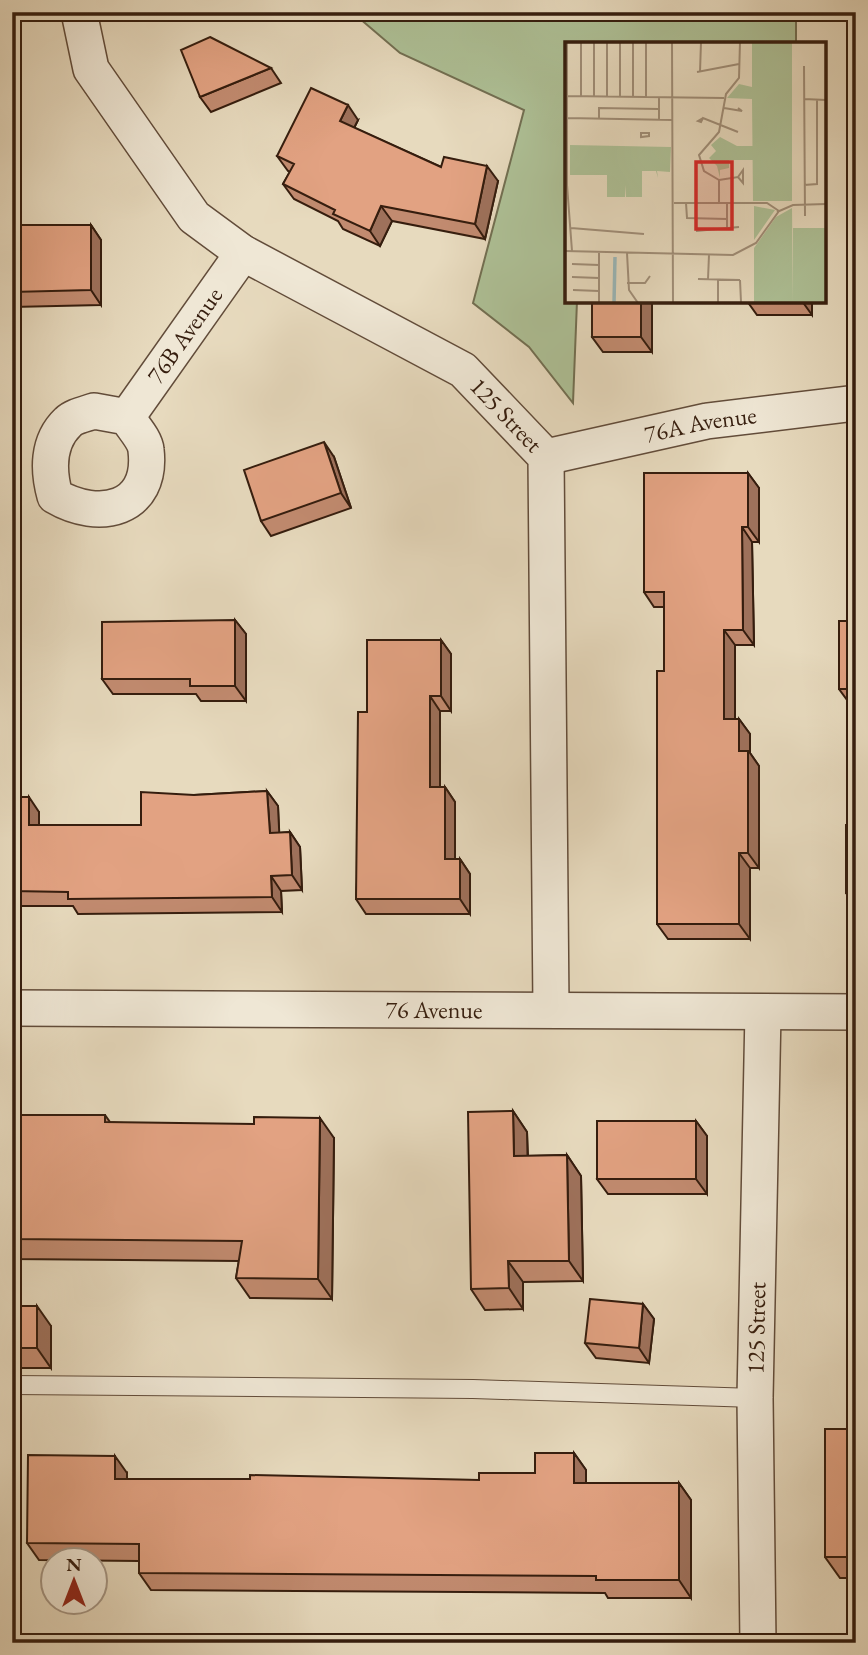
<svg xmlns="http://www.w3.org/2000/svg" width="868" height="1655" font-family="'EB Garamond',serif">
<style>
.green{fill:#aec197;stroke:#726f52;stroke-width:2}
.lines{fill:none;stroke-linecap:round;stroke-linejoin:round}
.lane-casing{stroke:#624c3a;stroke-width:20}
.street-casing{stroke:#624c3a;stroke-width:38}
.lane{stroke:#efe7d5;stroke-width:18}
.street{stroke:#efe7d5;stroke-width:35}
.wall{fill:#c28b70;stroke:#351d0e;stroke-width:2}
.shaded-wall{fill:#9e715b;stroke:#351d0e;stroke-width:2}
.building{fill:#e2a282;stroke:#351d0e;stroke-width:2}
.labels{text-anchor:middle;stroke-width:5;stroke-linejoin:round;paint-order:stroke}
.street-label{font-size:24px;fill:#351d0e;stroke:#efe7d5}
.inset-river{fill:none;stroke:#9ab8ba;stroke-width:3.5}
.inset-road{fill:none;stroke:#a08e78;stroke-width:2}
.view{fill:#d62828;fill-opacity:0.15;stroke:#d62828;stroke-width:3.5}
.inset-edge{fill:none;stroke:#351d0e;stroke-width:3.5}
</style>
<rect width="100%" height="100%" fill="#e7dabe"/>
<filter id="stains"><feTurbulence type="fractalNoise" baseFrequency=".00286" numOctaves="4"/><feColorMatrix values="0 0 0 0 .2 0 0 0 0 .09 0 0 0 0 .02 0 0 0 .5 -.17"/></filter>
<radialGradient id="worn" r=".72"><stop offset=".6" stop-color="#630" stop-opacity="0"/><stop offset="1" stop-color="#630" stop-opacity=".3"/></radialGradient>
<path class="green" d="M352,12H796V44H567V301H577L573,403L529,347L473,303L524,110L400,53Z"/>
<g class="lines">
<g class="lane-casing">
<path id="lane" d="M12,1385L473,1389L755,1398"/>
</g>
<g class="street-casing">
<g id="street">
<path id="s1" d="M79,12L91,69L194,217L243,253L463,370L546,457L551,1009"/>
<path d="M94,411L127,417C132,426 145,439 146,450C153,510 99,522 55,496C48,471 47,442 68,422C74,416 86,414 94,411Z"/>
<path id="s2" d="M127,417L243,253"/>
<path id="s3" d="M546,457L707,421L856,403"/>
<path id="s4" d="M12,1008L856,1012"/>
<path id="s5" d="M758,1643L755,1398L763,1012"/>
</g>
</g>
<use href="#lane" class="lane"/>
<use href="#street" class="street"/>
</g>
<path class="wall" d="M846,12H856V117L853,113V22Z
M271,68L281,83L211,112L200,97Z
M358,120L354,128L441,167L498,181L485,239L392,221L380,246L343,229L338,221L294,199L283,184L290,172L288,171L277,156Z
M12,215L20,225H91L101,240V305L12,307Z
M652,301V352H603L592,337Z
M747,301H812V315H757Z
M856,438V497L848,487Z
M334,457L351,508L271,536L261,521Z
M748,473L759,488V542H752L754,645H735V719H739L750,734V753L759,766V868H750V939H668L657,924L664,671V607H654L644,592Z
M235,620L246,634V701H201L196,694H113L102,679Z
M856,621V704H850L839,689Z
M441,640L451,654V711H440V787H445L455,802V859H460L470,874V914H366L356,899L367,712Z
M267,791L278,806L279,833L290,832L300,847L302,890L281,891L282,912L78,914L73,906H12V797L39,812V825H141L194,795Z
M856,825V907L846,893Z
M513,1111L527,1132L528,1156L567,1155L581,1176L583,1281L523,1282V1309L485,1310L471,1289Z
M12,1115H105L110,1122L334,1138L332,1299L250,1298L236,1278L239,1261L12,1259Z
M696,1121L707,1136V1194H608L597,1179Z
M643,1304L654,1319L649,1363L596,1358L585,1343Z
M12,1306L51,1326V1368H12Z
M856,1429V1578H840L825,1557Z
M574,1453L586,1470V1483H679L691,1500V1598H608L605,1593L151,1590L139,1573V1561L39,1560L27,1543L127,1473V1479L479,1480L535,1473Z"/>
<path class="shaded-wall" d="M348,105L358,120L350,136L340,121Z
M487,166L498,181L485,239L475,224Z
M381,206L392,221L380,246L370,231Z
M13,215L23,230L13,225Z
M91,225L101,240V305L91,290Z
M641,301H652V352L641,337Z
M802,301H812V315Z
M324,442L334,457L351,508L341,493Z
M748,473L759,488V542L748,527Z
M742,527L752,542L754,645L743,630Z
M235,620L246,634V701L235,686Z
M724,630L735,645V734L724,719Z
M441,640L451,654V711L441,696Z
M430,696L440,711V802L430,787Z
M739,719L750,734V753L759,766V868L748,853L739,751Z
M445,787L455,802V874L445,859Z
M267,791L278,806L280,848L270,833Z
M29,797L39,812V840L29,825Z
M290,832L300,847L302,890L292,875Z
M739,853L750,868V939L739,924Z
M460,859L470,874V914L460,899Z
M271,876L281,891L282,912L272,897Z
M513,1111L527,1132L528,1177L514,1156Z
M320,1118L334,1138L332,1299L318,1279Z
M696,1121L707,1136V1194L696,1179Z
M567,1155L581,1176L583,1281L569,1261Z
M508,1261L523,1282V1309L509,1288Z
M643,1304L654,1319L649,1363L639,1348Z
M37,1306L51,1326V1368L37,1348Z
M574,1453L586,1470V1500L574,1483Z
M115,1456L127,1473V1496L115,1479Z
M679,1483L691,1500V1598L679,1580Z"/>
<path class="building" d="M853,12H856V113H853Z
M210,37L271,68L200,97L181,50Z
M311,88L348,105L340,121L441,167L444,157L487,166L475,224L381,206L370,231L333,214L335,210L283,184L294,164L277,156Z
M12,215L13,225H91V290L12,292Z
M592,301H641V337H592Z
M848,438H856V487H848Z
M324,442L341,493L261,521L244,470Z
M644,473H748V527H742L743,630H724V719H739V751H748V853H739V924H657V671H664V592H644Z
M235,620V686H190V679H102V622Z
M839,621H856V689H839Z
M367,640H441V696H430V787H445V859H460V899H356L358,712H367Z
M267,791L270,833L290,832L292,875L271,876L272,897L68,899V892L12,891V797H29V825H141V792L194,795Z
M846,825H856V893H846Z
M854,1109H856V1197H853Z
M513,1111L514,1156L567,1155L569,1261H508L509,1288L471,1289L468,1112Z
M12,1115H105V1122L254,1124V1117L320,1118L318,1279L236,1278L242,1241L12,1239Z
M597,1121H696V1179H597Z
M590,1299L643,1304L639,1348L585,1343Z
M12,1306H37V1348H12Z
M825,1429H856V1557H825Z
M535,1453H574V1483H679V1580H596V1576L139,1573V1544L27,1543L28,1455L115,1456V1479H250V1475L479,1480V1473H535Z"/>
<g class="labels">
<g class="street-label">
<text dy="8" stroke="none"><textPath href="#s2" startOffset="100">76B Avenue</textPath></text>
<text dy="8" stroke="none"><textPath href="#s1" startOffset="611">125 Street</textPath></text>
<text dy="8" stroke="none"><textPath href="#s3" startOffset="158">76A Avenue</textPath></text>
<text dy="8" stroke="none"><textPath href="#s4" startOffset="422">76 Avenue</textPath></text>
<text dy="8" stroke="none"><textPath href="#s5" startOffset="315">125 Street</textPath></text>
</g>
</g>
<g transform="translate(565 42)">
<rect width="261" height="261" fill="#e7dabe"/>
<path d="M187,0H227V159H188L187,57L162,56L174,42L187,45ZM189,164L210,168L189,198ZM227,166L228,261H189V206L211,175Z" fill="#aec197"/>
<path d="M155,95L172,104H188V118H164V126L155,128V136L152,124L144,116L151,109L146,103ZM5,103L106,105L105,130L92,129L93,136L91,129H77V155H61V143L60,155H42V133H5ZM201,113H226V159L222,152H201ZM228,186H261V261H228ZM206,188H226L223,220L205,209Z" fill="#aec197"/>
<path class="inset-river" d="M49,261L50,215"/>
<path class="inset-road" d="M2,0V143L7,209M29,0V54M42,0V54M107,0L108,261M239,24L240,174M132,30L174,22M135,30L136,0M2,54L159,56M16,54V0M68,54V0M55,55V0M81,55V0M94,56V78M239,57L261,58M159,66L177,69L173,66M2,76L108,78M34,76V66L94,67M138,76L133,79L136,80L138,76L173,90M76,91H84V94L76,95ZM154,138L139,129L134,113L154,90L161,52L174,36L175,0M154,138L173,135L178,141V128L173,135M154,138V161M239,143L252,142V57M109,161H202L214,169M121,161L122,176L162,177M212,170L228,163L261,162M6,186L79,192M162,188V161M131,189L174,185M0,209L168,213L191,201L214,169M34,210V261M62,211L64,248L73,261M7,222L34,223M7,235L34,236M133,237L175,238M143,237L144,213M153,237V261M175,238L176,260M62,241H80L85,234M8,248L34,249"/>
<path class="view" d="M131,120H167V187H131Z"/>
<rect width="261" height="261" class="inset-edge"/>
</g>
<rect width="868" height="1655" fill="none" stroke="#e7dabe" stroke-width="42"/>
<rect x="14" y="14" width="840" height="1627" fill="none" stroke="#351d0e" stroke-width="3.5"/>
<rect x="21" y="21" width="826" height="1613" fill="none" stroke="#351d0e" stroke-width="2"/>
<g transform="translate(74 1581)"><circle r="33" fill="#efe7d5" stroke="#a59685" stroke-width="2"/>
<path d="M0-5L12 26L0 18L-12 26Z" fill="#8f2418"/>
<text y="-10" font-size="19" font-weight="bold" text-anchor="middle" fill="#351d0e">N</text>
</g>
<rect width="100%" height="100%" filter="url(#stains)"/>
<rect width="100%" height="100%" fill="url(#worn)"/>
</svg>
